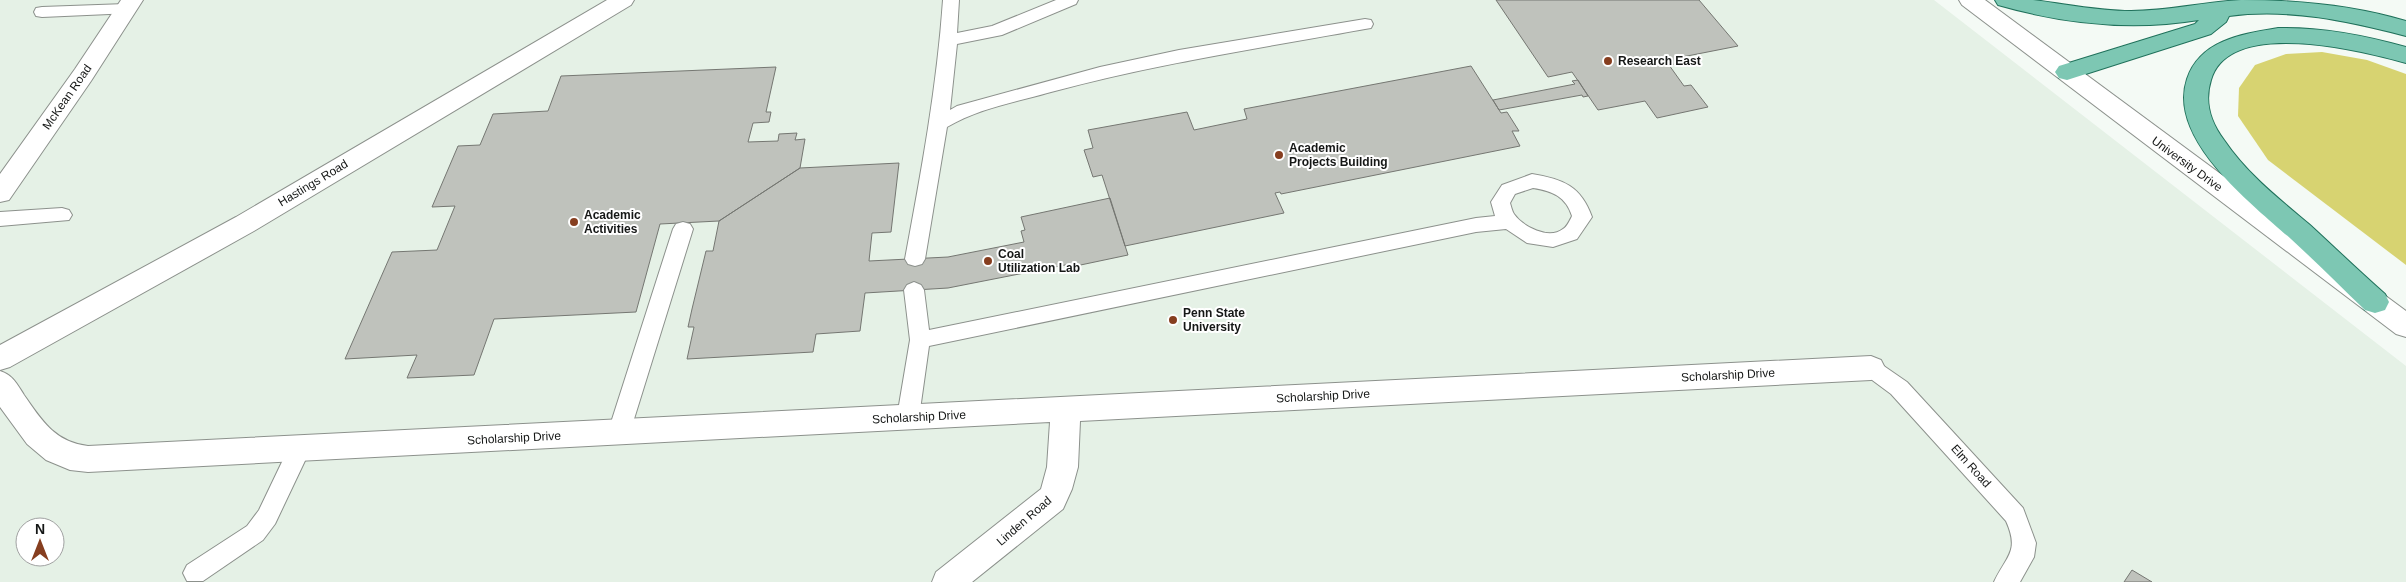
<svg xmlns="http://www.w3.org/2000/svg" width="2406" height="582" font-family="Helvetica,sans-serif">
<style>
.built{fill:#e5f1e6;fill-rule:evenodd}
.green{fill:#d7d371}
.building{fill:#bfc2bc;stroke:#757772}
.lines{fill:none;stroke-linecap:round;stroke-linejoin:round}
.lane-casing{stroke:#8c918c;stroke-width:2}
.street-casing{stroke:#8c918c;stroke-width:2}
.secondary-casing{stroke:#8c918c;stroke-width:2}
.primary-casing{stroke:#20715b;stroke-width:2}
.lane{fill:#fff;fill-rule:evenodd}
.street{fill:#fff;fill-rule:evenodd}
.secondary{fill:#fff;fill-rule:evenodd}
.primary{fill:#7dc7b3;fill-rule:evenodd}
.poi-dot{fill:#863e1f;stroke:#fff;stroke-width:2}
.labels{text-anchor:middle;stroke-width:4;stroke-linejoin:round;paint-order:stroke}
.poi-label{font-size:12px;font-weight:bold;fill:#151716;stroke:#fff;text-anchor:start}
.street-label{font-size:12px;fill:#151716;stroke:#fff}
</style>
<rect width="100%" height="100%" fill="#f4faf5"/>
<path class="built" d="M0,0H1934L2406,366V582H0ZM25,527H55V557H25Z"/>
<path class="green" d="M2322,52L2367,60L2406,74V265L2268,160L2238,116L2239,88L2255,65L2286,54Z"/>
<path class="building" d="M1496,0H1699L1738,46L1677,58L1681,63L1669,65L1684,86L1691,85L1708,107L1657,118L1645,101L1598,110L1572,72L1548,77Z
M1471,66L1501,113L1507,112L1519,131H1512L1520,146L1281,194L1280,192L1275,193L1284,213L1125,246L1102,175L1093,177L1084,150L1093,148L1088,130L1187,112L1194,130L1247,119L1244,109Z
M776,67L766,112H771L769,122L753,123L748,142L778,141L779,134L797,133L795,140L805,139L800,168L719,221L660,224L636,312L494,319L474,375L407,378L417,355L345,359L392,252L437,250L455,206L432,207L458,146L480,145L493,114L548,111L561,76Z
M1578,80L1588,96L1583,97L1582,95L1499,110L1493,100L1575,84L1572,81Z
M899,163L891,232L872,233L869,261L948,257L1024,242L1021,231L1025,230L1021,217L1110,198L1128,255L1071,267L1070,264L948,288L865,293L860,331L816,334L813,352L687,359L694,327H688L692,309L706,251H713L719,221L800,168Z
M2132,570L2152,582H2124Z"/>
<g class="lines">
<g class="lane-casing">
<path id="lane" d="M943,0H959L957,33L992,26L1056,0H1078L1076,4L1002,35L957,44L950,110L957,106L1100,67L1179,50L1365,19L1371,20L1373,24L1371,28L1365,29C1260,48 1155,64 1051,92C1016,102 979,108 947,127L925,259L922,264L915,266L908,264L905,259C921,173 937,87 943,0Z
M126,4L132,5L134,9L132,13L42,17L36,16L34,12L36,8L42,7Z
M1532,174C1563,179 1581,186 1592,217L1577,239L1553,247L1527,243L1506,229L1476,232L929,346L919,417L916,423L908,426L900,423L897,417L910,340L904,290L907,285L914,282L921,285L924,290L929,330L1476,218L1495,216L1491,202L1502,185ZM1533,188C1553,191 1566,197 1572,216C1570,220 1567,227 1563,229C1549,240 1523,227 1514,214C1512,211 1511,206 1510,203L1515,194Z
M62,208L69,210L72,215L69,220L0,226V212Z
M683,222L690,224L693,229L630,432L627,438L619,441L611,438L608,432L673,229L676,224Z
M1871,360L1878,362L1907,382L2023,508L2036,543L2034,557L2020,582H1994C2006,556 2020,552 2006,521L1891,394L1864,374L1861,368L1864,362Z
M300,439L308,441L311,448L275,524L263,540L203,581H187L183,573L187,565L247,526L259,510L292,441Z"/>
</g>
<g class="street-casing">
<path id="street" d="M121,0H143L91,81L9,200L0,202V174L75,69Z
M607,0H634L631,5L254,231L10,367L0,370V345L236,217Z
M1871,356L1881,360L1885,368L1881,376L1871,380L1080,421L1078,467L1072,489L1063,509L972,582H932L936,572L1041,489L1047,467L1050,422L88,472L70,470L46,460L27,444L0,407V371C13,375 17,384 24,395C42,421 55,442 88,446Z"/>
</g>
<g class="secondary-casing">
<path id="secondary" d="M1959,0H1985L2406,311V337L2396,334L1962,5Z"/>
</g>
<g class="primary-casing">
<path id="primary" d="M1995,0C2007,0 2021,0 2033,0C2066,4 2097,11 2131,11C2168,11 2204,2 2241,0C2297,0 2352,5 2406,21V36C2347,21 2290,8 2229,16L2226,22L2211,34L2067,80L2059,78L2055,72L2059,66L2195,24L2199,20C2131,31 2064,24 1998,5Z
M2278,28C2322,27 2363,35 2406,47V63C2362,51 2229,17 2211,80C2204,102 2211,123 2224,140C2247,174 2279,199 2310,225C2335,248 2360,272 2385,294L2389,302L2385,310L2375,313L2365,310C2340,286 2316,262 2291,239C2252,204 2167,139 2187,79C2200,40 2242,34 2278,28Z"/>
</g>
<use href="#lane" class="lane"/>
<use href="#street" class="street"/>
<use href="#secondary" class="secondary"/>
<use href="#primary" class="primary"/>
</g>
<g class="poi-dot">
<circle cx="1608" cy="61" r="5"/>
<circle cx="1279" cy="155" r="5"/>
<circle cx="574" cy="222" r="5"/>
<circle cx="988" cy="261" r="5"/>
<circle cx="1173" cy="320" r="5"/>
</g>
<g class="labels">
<g class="poi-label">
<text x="1618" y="65">Research East</text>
<text x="1289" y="152">Academic<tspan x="1289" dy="14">Projects Building</tspan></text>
<text x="584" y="219">Academic<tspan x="584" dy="14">Activities</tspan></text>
<text x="998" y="258">Coal<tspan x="998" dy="14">Utilization Lab</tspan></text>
<text x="1183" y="317">Penn State<tspan x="1183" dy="14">University</tspan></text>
</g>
<g class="street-label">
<text transform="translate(67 97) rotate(-55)" y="4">McKean Road</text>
<text transform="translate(2187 164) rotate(36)" y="4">University Drive</text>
<text transform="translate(313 183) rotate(-31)" y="4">Hastings Road</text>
<text transform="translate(1728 375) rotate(-3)" y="4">Scholarship Drive</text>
<text transform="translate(1323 396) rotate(-3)" y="4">Scholarship Drive</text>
<text transform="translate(919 417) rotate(-3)" y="4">Scholarship Drive</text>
<text transform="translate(514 438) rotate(-3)" y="4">Scholarship Drive</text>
<text transform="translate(1971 466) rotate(48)" y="4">Elm Road</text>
<text transform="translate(1024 521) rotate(-41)" y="4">Linden Road</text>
</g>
</g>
<g transform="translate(40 542)"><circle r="24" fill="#ffffff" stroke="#a1a2a2"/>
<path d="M0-4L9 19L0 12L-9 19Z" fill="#863e1f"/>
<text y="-8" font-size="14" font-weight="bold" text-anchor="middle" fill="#151716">N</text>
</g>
</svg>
